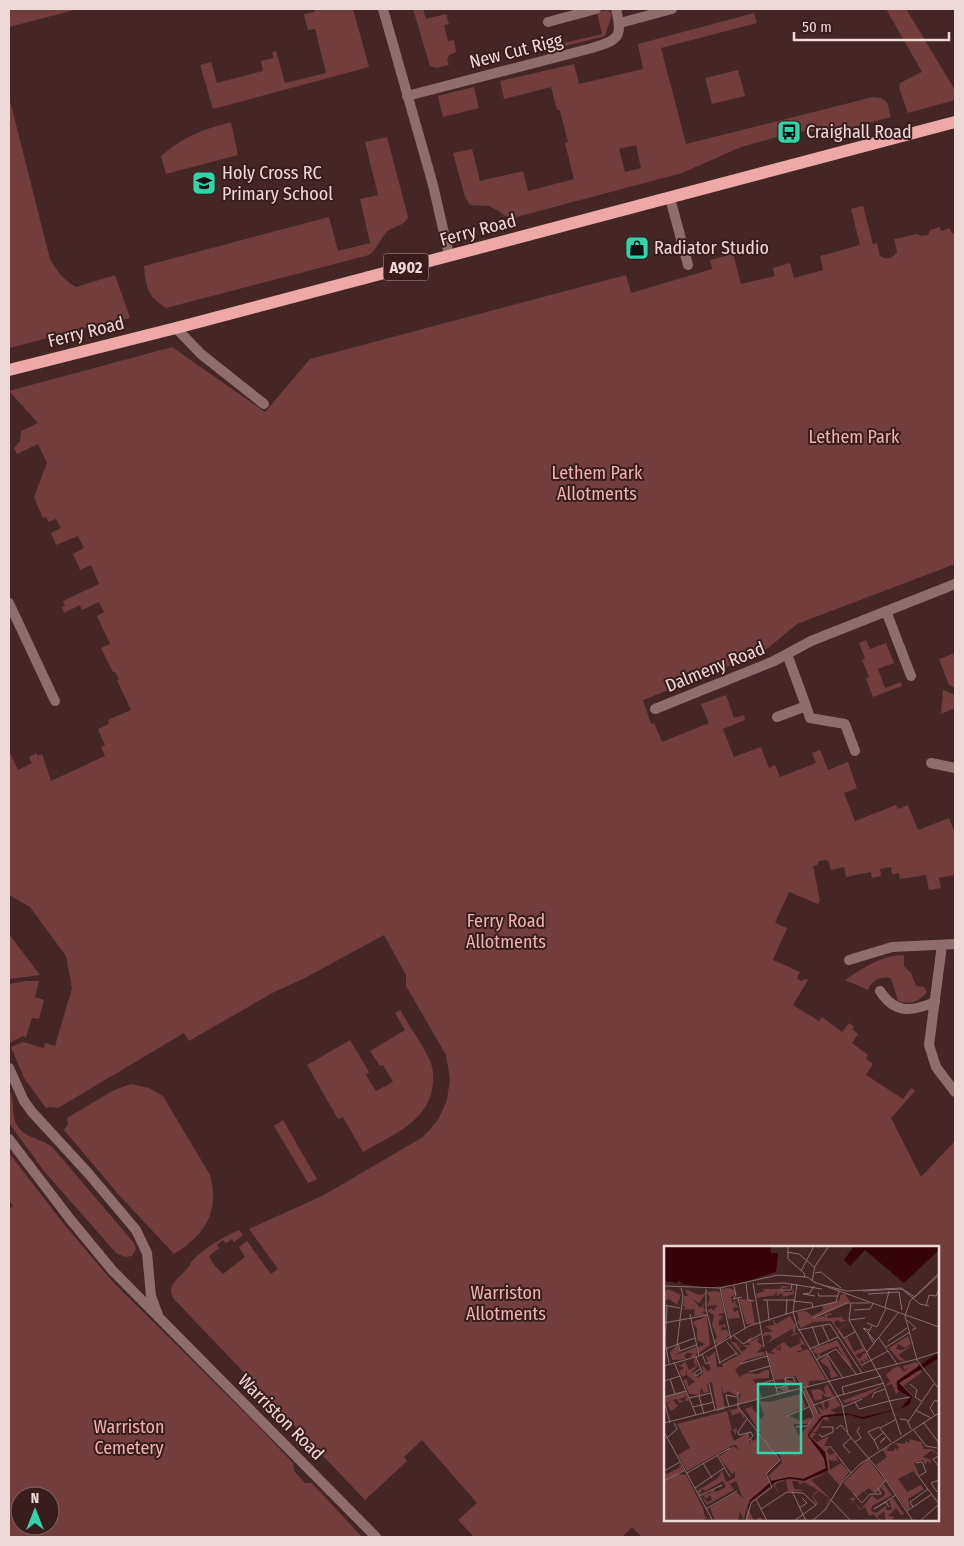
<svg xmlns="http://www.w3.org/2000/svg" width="964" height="1546" font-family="'Fira Sans Condensed',sans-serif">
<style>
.green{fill:#733d3e;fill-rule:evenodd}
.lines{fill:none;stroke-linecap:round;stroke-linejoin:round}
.minor{stroke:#8f6d6c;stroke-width:10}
.tertiary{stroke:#8f6d6c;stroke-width:10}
.primary{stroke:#efa8a8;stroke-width:12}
.labels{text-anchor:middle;stroke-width:4;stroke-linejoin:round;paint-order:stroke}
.shield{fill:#391d1d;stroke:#b7a1a0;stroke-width:1}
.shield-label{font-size:16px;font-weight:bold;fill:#edd9d8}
.street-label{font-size:18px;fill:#edd9d8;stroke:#391d1d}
.poi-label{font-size:18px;fill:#edd9d8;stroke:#391d1d;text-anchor:start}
.park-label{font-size:18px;fill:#f2b0b0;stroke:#391d1d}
.inset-road{fill:none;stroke:#886e6e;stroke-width:1}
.view{fill:#32d4a9;fill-opacity:0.15;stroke:#32d4a9;stroke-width:2.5}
.inset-edge{fill:none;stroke:#edd9d8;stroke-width:2.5}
</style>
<rect width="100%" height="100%" fill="#442627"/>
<path class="green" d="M9,9H78L9,27Z
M314,9H353L369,67L213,109L200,65L211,62L217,83L263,71L261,61L274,58L272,52L276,51L285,83L326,73L315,29L308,30L304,14L315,12Z
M413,9H423L426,19L446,14L449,24L444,25L448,41L454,40L456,52L449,55L447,61L449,65L437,68L430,66Z
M886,9H906L955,90V100L908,113L899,88L900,83L922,72Z
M608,10L612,14L605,36L557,48L556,45L602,34L597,12Z
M754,13L757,23L661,48L686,144L873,97L881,98L887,102L891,117L846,129L795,132L741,147L682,173L509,219L500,212L489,206L470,205L465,197L453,153L472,149L480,181L523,171L528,191L574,179L565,143L568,142L560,110H557L551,87L504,99L500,81L574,64L579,84L643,69L638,44ZM636,145L641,168L625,172L619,149Z
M738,70L745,96L712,104L705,78Z
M474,87L479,108L443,117L438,96Z
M9,97L50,259C57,271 63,280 76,287L115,275L130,318L67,333L9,348Z
M231,122L238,155L166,174L161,156C185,136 201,130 231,122Z
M387,137L408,217C403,228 393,225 386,233C379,240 377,250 369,255L166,308C147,296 146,287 144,266L329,217L338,251L370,243L360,199L378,195L365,142Z
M863,206L873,244L877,243L880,256C887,260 892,259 897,252L894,239L917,234L921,236L928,235L930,230L940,227L941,231L950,228L952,234L955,233V564L797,624L762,653L643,700L651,724L654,723L662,742L709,723L701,704L726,695L734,718L744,715L745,720L723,729L734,757L761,747L769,768L775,765L780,777L816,763L812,753L820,750L828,770L848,762L857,788L844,793L855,821L896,805L898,809L908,805L918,830L949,818L955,833V875L939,878L941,888L929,890L926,875L900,879L899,873L892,874L891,867L880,869L881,876L872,878L871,872L846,877L844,867L831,870L829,862L826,860L819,861L817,865L813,866L820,900L818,904L789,892L775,923L787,928L773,960L800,972L797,978L801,981L806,979L808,980L793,1005L819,1021L822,1017L842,1032L849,1023L854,1027L852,1029L858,1034L852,1043L868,1055L866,1059L873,1064L866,1075L903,1099L911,1088L915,1091L891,1118L921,1177L955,1141V1537H642L632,1527L622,1537H474L458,1520L477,1503L422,1440L404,1457L407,1461L365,1500L174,1299C166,1285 177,1280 186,1270C189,1268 190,1263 192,1261C205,1247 222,1238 239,1230L243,1235L234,1242L232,1239L226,1243L223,1240L217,1245L219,1248L209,1256L214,1265L223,1274L245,1257L239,1247L247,1241L271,1274L278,1269L249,1229L324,1195L423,1137L438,1120L447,1100L450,1078L446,1055L406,986V975L384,935L303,979L274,992L189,1041L184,1033L58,1108L50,1107L46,1108L24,1078L11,1047L23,1042L44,1048L45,1043L55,1046L72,988L66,956L30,907L9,895V751L18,770L32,763L29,757L37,753V756L42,754L51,781L105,756L101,747L105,745L98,729L109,724L108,720L131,710L117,680L119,679L115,672H113L101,648L110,644L97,616L104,612L99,602L82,610L80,605L64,613L62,607L65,606L63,601L99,584L91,565L80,570L73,554L84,548L78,536L56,545L51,533L61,528L56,519L48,522L46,517L43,518L34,497L47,463L38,444L17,454L14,448L20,441L21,431L38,423L9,391L172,347L265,412L310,359L626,275L631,293L712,269L710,260L733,254L741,284L775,276L773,268L790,263L794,278L823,270L820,256L860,245L851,209ZM665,1247H938V1520H665Z
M866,640L870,649L886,643L894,663L878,669L885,688L901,682L902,686L873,697L866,679L869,677L862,660L865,659L859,643Z
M955,653V688L949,685L939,659Z
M943,690L955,695V708L941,714Z
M9,934L40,975L9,979Z
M904,955V966L911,973L916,986L924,987L927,992C919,1002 910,1005 898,1001L891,978C880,976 872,980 868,990L845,980C863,968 882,955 904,955Z
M25,981H39L35,997L44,1000L39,1019L32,1018L26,1037L23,1036L9,1043V984Z
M400,1010C409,1026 424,1046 431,1063C433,1069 433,1076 433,1082C431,1121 392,1135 363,1152L343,1117L338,1119L307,1065L350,1040L369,1072L366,1075L376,1091L393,1082L383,1065L380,1066L370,1051L405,1030L395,1013Z
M131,1084L149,1088L163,1096L210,1175C220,1212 205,1235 174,1254L119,1195L64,1130L68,1124L67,1118L114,1090Z
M9,1090C16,1101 10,1115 18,1127C28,1140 44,1138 54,1149L134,1243L136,1249L132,1256L125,1257L116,1253L44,1171L9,1123Z
M283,1120L317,1179L316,1180L308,1183L274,1126Z
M9,1153L63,1223L113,1282L260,1428L293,1463L294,1471L305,1483H312L362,1537H9V1209L13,1206L9,1200ZM20,1496H50V1526H20Z"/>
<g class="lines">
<path class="minor" d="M548,22L596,9
M620,23L672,9
M407,96L592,48C619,40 623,37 616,9
M670,198L688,265
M176,328L201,354L264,404
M9,603L55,701
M886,611L911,676
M806,706L810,718L845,724L855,751
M655,709L774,661L811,641L955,584
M777,717L806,706L787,654
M931,763L955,768
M942,945L929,1045L936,1067L955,1092
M849,960L892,947L955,944
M880,991C895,1014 911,1012 935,1002
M9,1068L24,1101L32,1112L88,1173L136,1230L147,1253L151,1296L158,1315
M9,1139L70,1219L112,1270L376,1537"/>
<path class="tertiary" d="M383,9L433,185L449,255"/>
<path class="primary" d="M9,370L176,328L955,122"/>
</g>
<defs>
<g id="bus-square" transform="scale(1.25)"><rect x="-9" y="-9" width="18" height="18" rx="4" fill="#32d4a9" stroke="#391d1d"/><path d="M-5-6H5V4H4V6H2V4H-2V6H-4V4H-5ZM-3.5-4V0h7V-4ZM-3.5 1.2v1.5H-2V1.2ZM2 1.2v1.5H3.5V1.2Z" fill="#111"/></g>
<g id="school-square" transform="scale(1.25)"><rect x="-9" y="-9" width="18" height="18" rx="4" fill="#32d4a9" stroke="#391d1d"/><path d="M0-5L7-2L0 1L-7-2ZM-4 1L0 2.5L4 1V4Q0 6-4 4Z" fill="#111"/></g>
<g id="shop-square" transform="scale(1.25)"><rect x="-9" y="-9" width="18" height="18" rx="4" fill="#32d4a9" stroke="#391d1d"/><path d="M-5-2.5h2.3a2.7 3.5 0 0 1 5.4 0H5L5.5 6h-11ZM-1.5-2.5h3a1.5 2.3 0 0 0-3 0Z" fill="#111"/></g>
</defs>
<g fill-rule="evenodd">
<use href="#bus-square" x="789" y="132"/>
<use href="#school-square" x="204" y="183"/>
<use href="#shop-square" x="637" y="248"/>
</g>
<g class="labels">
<rect class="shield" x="383.5" y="253.5" width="45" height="27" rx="4"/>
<g class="shield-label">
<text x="406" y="273">A902</text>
</g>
<g class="street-label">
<text transform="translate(516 51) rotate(-14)" y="6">New Cut Rigg</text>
<text transform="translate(478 230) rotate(-15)" y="6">Ferry Road</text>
<text transform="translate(86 332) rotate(-14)" y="6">Ferry Road</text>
<text transform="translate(715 667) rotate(-22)" y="6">Dalmeny Road</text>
<text transform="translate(281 1417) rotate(45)" y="6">Warriston Road</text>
</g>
<g class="poi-label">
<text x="806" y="138">Craighall Road</text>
<text x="222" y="179">Holy Cross RC<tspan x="222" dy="21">Primary School</tspan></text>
<text x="654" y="254">Radiator Studio</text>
</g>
<g class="park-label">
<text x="854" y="443">Lethem Park</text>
<text x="597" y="479">Lethem Park<tspan x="597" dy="21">Allotments</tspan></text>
<text x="506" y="927">Ferry Road<tspan x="506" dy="21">Allotments</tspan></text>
<text x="506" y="1299">Warriston<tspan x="506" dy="21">Allotments</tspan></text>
<text x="129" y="1433">Warriston<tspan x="129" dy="21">Cemetery</tspan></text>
</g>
</g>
<g transform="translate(664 1246)">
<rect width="275" height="275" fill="#442627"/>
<path d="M114,39L127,41L118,42L120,46H128L129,40L130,48L119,51L118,47L113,50L112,44L111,49L93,52L92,48L101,45L99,43H116L118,40ZM65,42L70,44L72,48L67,51L68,57L73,54L71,58L75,61L69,62L70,66L74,64L76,72L64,73L57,43ZM4,43L17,49L13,59L5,53L0,55V46ZM21,43L35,49L42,47L35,57L29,53L36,62L42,56L39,61L42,65L38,66L43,69L30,70L31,63L16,64L22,62L19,60L20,50H24ZM50,45L56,46L60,67L53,69L59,70L56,73L62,72L55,74V80L61,78L62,82L58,80L57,85L62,83L66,89L54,99L50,95L53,91L48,79L50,69L43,65L47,62L50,65L53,59L43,60L46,52L43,46ZM181,48L186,56L150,72L159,70L161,73L160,69L167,67L168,69H164L163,72L178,71L179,74H183L177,76L172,74L170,78L175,83L185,76L175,84L180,93L183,91L190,106L198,102L195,94L201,105L191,109L196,113L199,108L203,107L204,115L200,112L202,117L196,114L200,124L167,75L149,76L137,82L133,76L135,74L133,66L142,65L148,70L159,64L158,60L176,54V49ZM75,53L87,54L91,78H82ZM43,70L46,99L35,107L33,102L41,98L33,94V83L29,76ZM126,70L132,80L131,87L135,88L126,90L130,87L128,83L102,98L108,92L106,89L99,90L100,86H109L101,80L110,79L109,75L105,76L110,74L112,78ZM88,90L86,96L95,91L94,96L99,100L92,107L100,106L101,109L82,114L71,124L75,131L83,127L94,128L104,122L101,124H105V132L89,133L98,151L74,159L77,147L73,150L64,145L60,148L57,139L61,163L53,165L48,136L43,139L45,146L40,147L37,141L36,149L25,148L19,134L23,133L24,140L31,136L23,129L22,122V129L18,131L15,125L20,122L12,118L17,119L21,115L25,124L32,120L30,116V113L32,112L33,120L36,118L28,126L34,132L39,127L38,118L43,125L47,124L41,108L45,111L51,105L53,121H59L58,118L77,108L66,95L73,97L74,101L78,99L75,102L78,106L83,102L79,99H87L82,95ZM135,90L143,101L139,98L136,100L139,104L132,105L135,106L144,103L162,134L145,135L144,141L138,142L131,129V133L130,130L123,131L122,134H126L131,137L124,140L125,144L134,143L117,148L114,145L120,146L116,142L128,137L122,139L120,133L111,134L103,107L112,108L107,105L111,102L116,105L117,100H114L116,101L115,103L112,101L120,96L126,102L137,97ZM244,90L247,98L241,102L234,98L232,103L237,104L248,100L234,109L241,115L235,114L225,102ZM174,94V96L189,121L183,117L173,100L154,108L158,110L153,112L154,108L149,106L150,102ZM13,99L16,106L10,110L32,101L33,107L31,111H26L29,107H23L20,110L23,113L8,114L6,106ZM163,109L168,122L174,130L167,132L165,122L156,115ZM253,116L255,120L232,137L234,144L245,149L235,145L232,148L228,138L221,140L226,135L222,129L228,123L235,120L240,126L247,120L240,124L239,120ZM256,123L258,126L239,140L249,149L251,144L248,150L235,137ZM163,138L170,151H161L158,147V153L151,155L147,144L156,143L162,149L160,142ZM220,139L201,151L181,157L178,155ZM141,143L154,169L157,167L152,159L160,165L157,157L160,156L161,164L165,161L164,155L171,151L177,160L166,164L172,167L158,170L145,185L144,189L160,212L162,222L144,233L164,226L161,206H157L145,190L147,184L159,172L162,170L164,172L165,175L159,173L153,185L147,187H152L148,192L153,196L165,190L160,200H166L163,205L166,209L171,207L174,215L165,214L166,224L177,217L185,226L175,239L164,226L147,234L166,252L160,262L165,252L155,245L149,250L154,258L153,260L148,250L154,244L140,236L138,239V236L136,239L134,235H128L130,243L139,244V245H124L122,234L113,237L111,239L116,249L109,238L114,234L143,233L125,231L108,235L104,230L118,217L115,205H110L102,196L81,163L90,160L88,162L97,173L100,169L95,155L106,156L137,148L142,161L123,169L137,175L148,171L145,178H129L135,190L151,171L139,146ZM21,145L25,155H21L22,150L14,154L20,155L15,157L13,153L9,154L14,160L7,165L3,158L8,155L2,157L0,151ZM75,162L80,170L81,174L76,166L68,170L67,165H63L68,184L73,182L72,189L69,184L66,185L70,195L85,186V198L87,192L89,195L95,192L90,185L95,190L94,185L115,214L101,229L107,237L83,260L90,275L96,271L100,275H82V261L80,275L76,265L74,275H51L46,262L72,246L79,252L72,235L66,238L70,244L43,259L37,250L44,256L48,254L46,249L42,253L39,249L46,247L49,243L52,246L62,241L59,235L41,245L38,243L36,249L33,245L54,232L58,224L62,236L71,232V225L68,228L55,211L69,200L75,204L72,199H69L23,225L14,209L26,202L13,178ZM245,193L257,196L260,203H268L275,208L270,206L271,209L268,204L259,211L267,214L266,218L264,215L261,219L259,214L250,217L255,229L249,225L242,229L245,234L241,229L234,233L243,246L257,239L260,243L244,253L246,261L243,264L212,219L223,211L219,204L226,200L222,205H230L232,201L233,205L235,201L232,198L229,199L232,197L241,198V195L246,197ZM204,213L221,235L210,247L205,242L201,245L203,248V249L200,245L193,251L179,237ZM16,218L20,224L12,228L22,229L39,262L41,271H44L39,274L44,275H0V229L15,222ZM220,238L228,249L208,260L207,265L212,267L223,259L222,264H228L225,254L229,252L240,268L237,269L232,262L224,270L230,271L228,275H222L220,265L213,271L219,275H216L209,268L205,270L201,261L196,264L189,256L186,252H191L189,256L197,263L208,249L213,254L220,250L221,246L217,242Z" fill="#733d3e"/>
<path d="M0,0H106L107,7H102H114L113,19L112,26L73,38L42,42L19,38L14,34V37L0,35ZM190,0H275V4L240,37L201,4L186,20L180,14ZM272,108L275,112L235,137L248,150L246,158L241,161L199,173L186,169L159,171L145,190L161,206L164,224L140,235L125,232L111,236L87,255L80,275L86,254L108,235L125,231L139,233L162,222L160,212L144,190L158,170L181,167L199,171L237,162L246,151L234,144L233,135Z" fill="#350309"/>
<path class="inset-road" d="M124,0V13L140,27L141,32M123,6L135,8L150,21M137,25L150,0M151,27L157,26L177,42M148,35L151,20L165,0M150,36L275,81M82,37L84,54L90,55M89,37L100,101M93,38L120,37L158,43M133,38L129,66L133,80L178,158L184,188L217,227L249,275M158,39L183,45L237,42L251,51L275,29M0,40L56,42L114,29L143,31L152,37M70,40L72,49L69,53L78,51M150,40L146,47L139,48L151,50M56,42L67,93M42,43V63L56,118M117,44H127L128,38M199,45L238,43L256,58L265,60M154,47L155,50H174M204,48L235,46L238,64M74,52L81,82M99,54H130M103,54L105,75M129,55L148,57L149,62M187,57L185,74L219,136L237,189M0,59L16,62M3,60L1,96L5,117M262,60L265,49L272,50L275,43M221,61L225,45M190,64L206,63L209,58M129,66L172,56L175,45M26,68L35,110M122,69L123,53M241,70L246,55L275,27M241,70L253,114L275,143M149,72L183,57H205M185,74L201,72M243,74L252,82L248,84M0,77L44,69M203,77L213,81L222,62M158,79L165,95M148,80L155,99M134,84L166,78L198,127M205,84L199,82L204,87L208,80M175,85L180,92L191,86M70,90L79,98L97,88M215,92L233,118M224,95L243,82M63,96L74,109M14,98L16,105L32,99M210,98L204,87L212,96M13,99L19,49L17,42M222,101L246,86M1,103L31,92M145,103L174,91M102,105L114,149M203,106L234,67M38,108L42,118L46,116M163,108L179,132M32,111L38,126L32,130L30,127L36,123M253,113L275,106M152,114L172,103L193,129M10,116L32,169M55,117L73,107M76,118L103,110M198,119L224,105M0,120L35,110L85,80L129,66M85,126L106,120M6,133L11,148M0,135L16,130M45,138L51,164M246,138L253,144L251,151L257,155M92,139L110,134M112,142L122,140L121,132L129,131L131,136M141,142L154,168M74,146V161L116,214L102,228L108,241L87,257L82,275M180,148L178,141L217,130M35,150L40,168M174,150L220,137M0,151L22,145M25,152L47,147M208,152L210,147L221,143M0,154L6,177M225,155L246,151M191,156L195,163L225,155M150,159L174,150M29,161L50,156M65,161L62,149L73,151M179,161L198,153M251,164L267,172M123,170L145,161M271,170L266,162L271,154L275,156M83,173L74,186L75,189L87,186L89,190L84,195M236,173L243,174L247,183M244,176L270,138M259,176L275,197M0,177L253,113M132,181L143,180L150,171L138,143M216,182L231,174M172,183L177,179L183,186M249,183L262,200L273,202M0,186L49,275M155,188L158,191L169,186V181H157M3,192L13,183L10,177M220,192L216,197L223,190M210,194L204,186L215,181L227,196M191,196L197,192L193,185L196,181M166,200L187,227M215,204L210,194L220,186M186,207L179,199L187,192M53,209L66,231M275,210L269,213L275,221M39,217L48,232M252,217L258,216L262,226L255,230M0,225L16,216M23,227L66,202M252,227L275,258M0,235L21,224M31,242L60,222M128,245L142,275M273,246L267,237L275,234M189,247L198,257L206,248H217L214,242M211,247L222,234M35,250L58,239L55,241M92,253L103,275M167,254L187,275M225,261L222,256L210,263L232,249M249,261L246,256L264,243M135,262L143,257L138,252M42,263L73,245M97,263L123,246L139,247L152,259L130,275M243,265L268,248M148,275L161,264L178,236L196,218L275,167M256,275L275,258"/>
<path class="view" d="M94,138H137V207H94Z"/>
<rect width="275" height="275" class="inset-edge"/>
</g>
<rect width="964" height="1546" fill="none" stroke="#edd9d8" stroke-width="20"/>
<g transform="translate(35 1511)"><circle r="24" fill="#391d1d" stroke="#816868"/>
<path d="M0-4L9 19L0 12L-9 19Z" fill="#32d4a9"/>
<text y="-8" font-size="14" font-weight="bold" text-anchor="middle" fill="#edd9d8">N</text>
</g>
<path d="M794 32v8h155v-8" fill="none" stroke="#edd9d8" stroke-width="2.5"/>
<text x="802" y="32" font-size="15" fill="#edd9d8" stroke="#391d1d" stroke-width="4" paint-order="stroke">50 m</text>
</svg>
